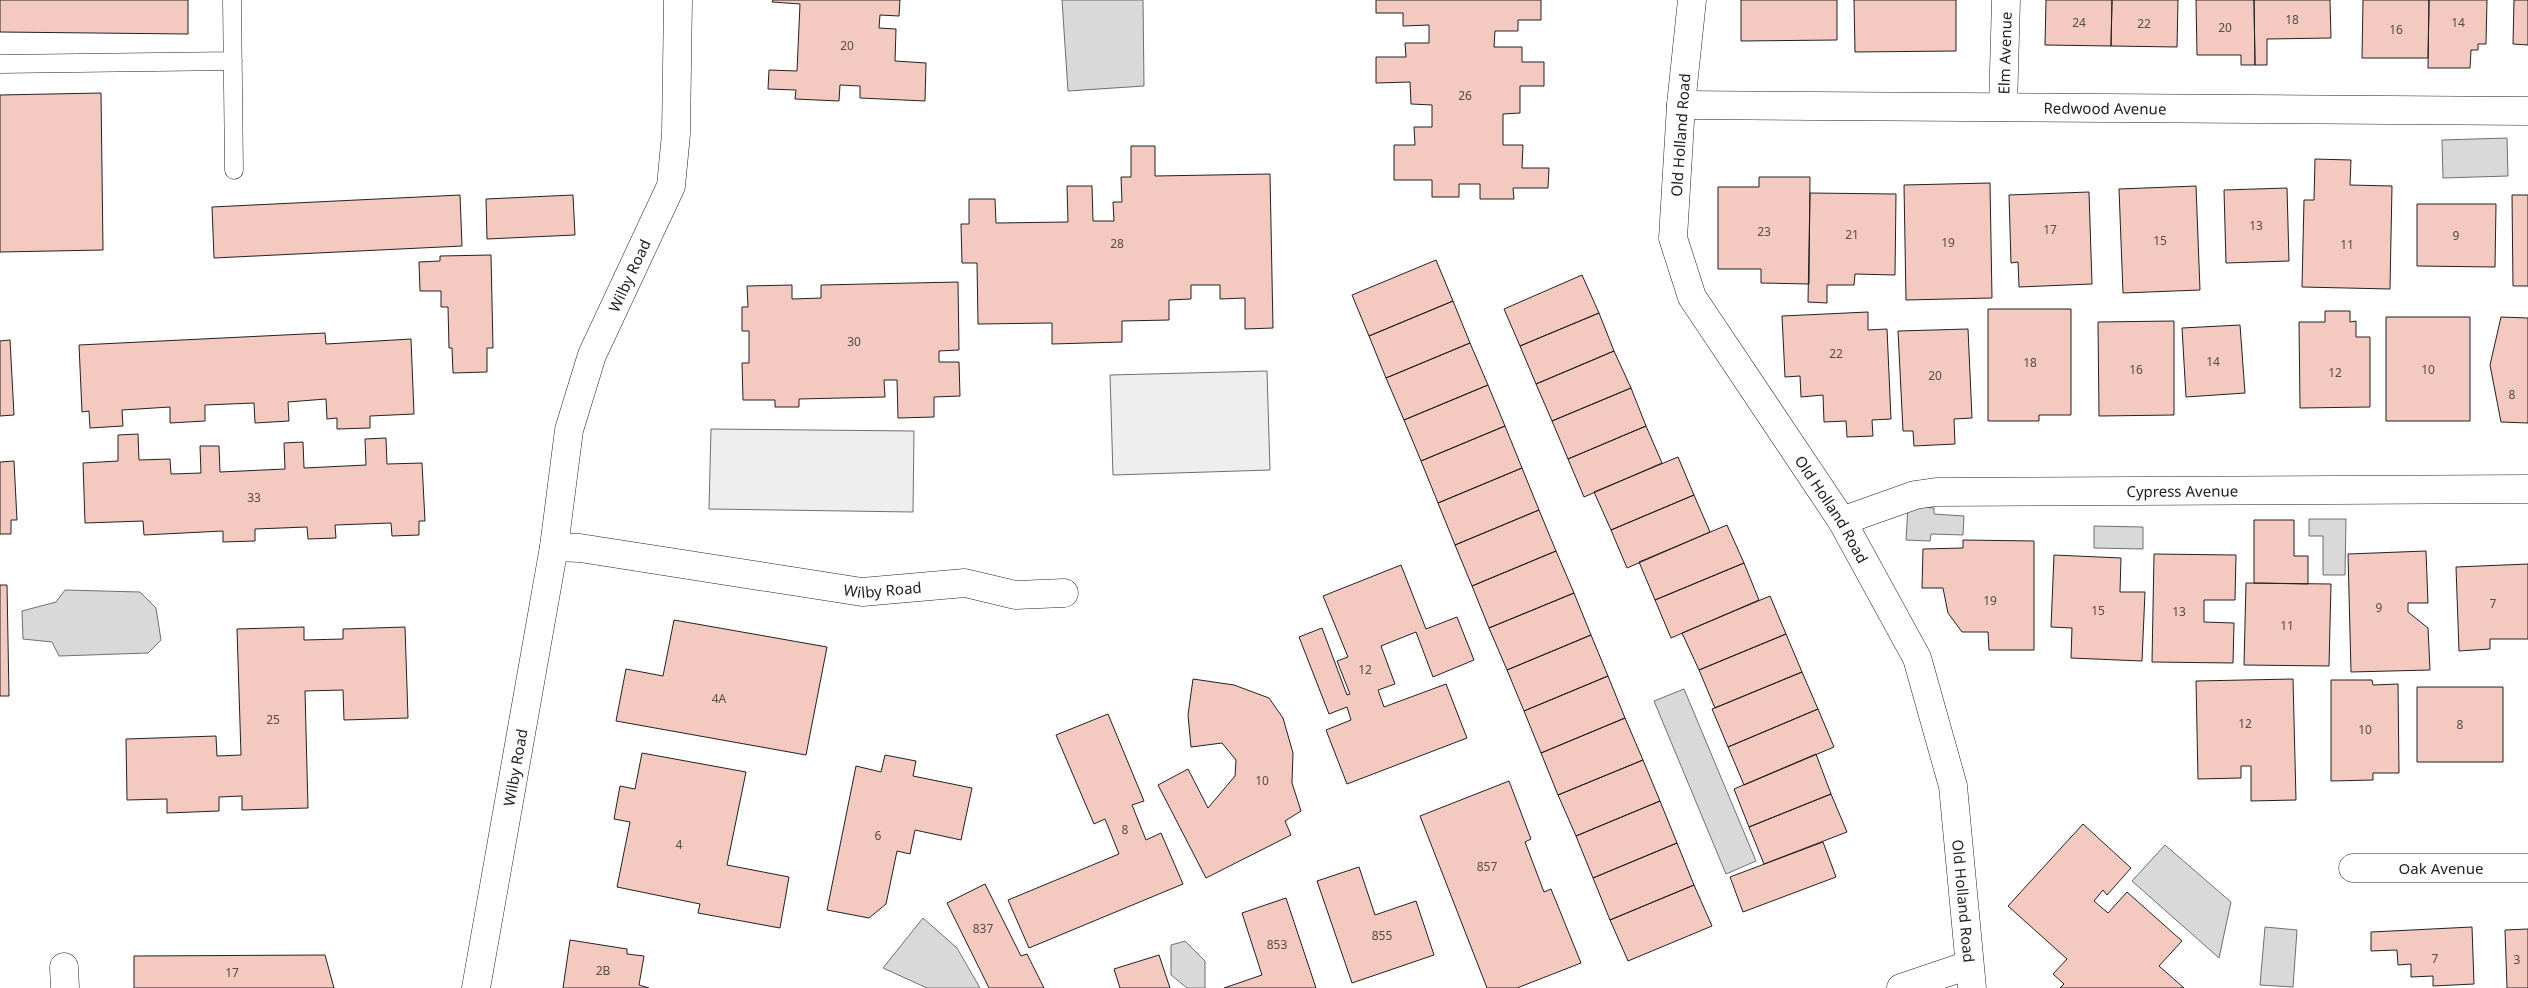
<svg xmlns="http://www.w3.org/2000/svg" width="2528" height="988" viewBox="0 0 2528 988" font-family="'Noto Sans',sans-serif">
<rect width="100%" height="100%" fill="#fff"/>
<path fill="#eee" stroke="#6f6f6f" d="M1267,371l3,99 -157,5 -3,-100z
M711,429l203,2 -1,81 -204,-3z"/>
<path fill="#d9d9d9" stroke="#6f6f6f" d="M1062,0h81l1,86 -76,5z
M2507,138l1,38 -65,2 -1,-38z
M1908,506l26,2v6l30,2 -1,19 -32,-1 -1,7 -24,-1z
M2309,519h37l-1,56h-22v-39h-14z
M2094,526l49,1v22l-49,-1z
M65,590l75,2 16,16 5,32 -13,13 -89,3 -7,-14 -29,-3 -1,-28 34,-9z
M1684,689l72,172 -30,13 -72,-173z
M2165,845l66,57 -12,56 -87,-77z
M923,918l34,30 23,40h-53l-44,-20z
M2265,927l32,3 -4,57 -33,-2z
M1185,941l20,20v27h-18l-16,-13v-30z"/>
<path fill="#f3c9c0" stroke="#222" d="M0,0h188v34l-188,-2z
M773,0h127l-1,16 -19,-1 -1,13 17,1 -1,32 31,2 -1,38 -65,-3v-12l-20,-1 -1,16 -44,-2 1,-9 -28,-1 1,-19 28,1 3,-67 -28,-2z
M1376,0h165v20h-23v11h-23l-1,16h28v15h22v24h-24v27l-17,1v31h20l-1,23h27l-1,20h-35l1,11h-34v-15h-21v13h-27v-17h-38v-35h21l-1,-18h18v-22l-21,-1 -1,-22 -34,1v-26h30l-1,-14h24v-18l-26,1v-13h-27z
M1741,0h96v40l-96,1z
M1854,0h102v51l-101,1z
M2046,0h66l-1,46 -66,-1z
M2112,0h66l-1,47 -66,-1z
M2196,0h58l1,65h-14v-10h-44z
M2254,0h76l1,38 -64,1v26h-12z
M2363,0h66l-1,58h-66z
M2429,0h58l-1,44h-8v6h-7l-1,18h-42z
M2514,0h14v45l-15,-1z
M101,93l2,157 -103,2v-157z
M1131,146h24v30l115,-2 3,154 -28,1v-31l-25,1v-14h-29v14l-22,1v20l-47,1v21l-70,2v-21l-74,1 -1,-61h-15l-1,-39h8v-25h26l1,24 72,-1 -1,-36h25l1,35h21l-1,-19h9l-1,-25h10z
M2315,159l36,1 -1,25 42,1 -2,103 -88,-2 2,-87h10z
M1759,177h51l-1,107 -48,-1v-14h-43v-82h41z
M1990,183l2,115 -86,2 -2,-115z
M2196,186l4,104 -77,3 -4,-104z
M2287,188l2,73 -63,2 -2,-73z
M2089,192l3,92 -73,3 -1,-25 -7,1 -2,-68z
M1810,193l86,1 -1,81 -40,-1 -1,11h-27v18l-19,-1z
M460,195l2,51 -248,12 -2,-51z
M573,195l2,40 -88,4 -1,-40z
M2512,195h16v91h-15z
M2417,204h79l-1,63 -78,-1z
M491,255l2,93h-6v24l-34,1 -1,-25h-3l-1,-41h-7v-16h-21l-1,-29 21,-1v-5z
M1436,260l17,41 -84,35 -17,-41z
M1582,275l17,38 -79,33 -16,-37z
M958,282l1,68 -20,1v11h20l1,34 -26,1v20l-36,1 -1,-38h-13l1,17 -86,2v8h-24v-7h-32l-1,-37h7v-32h-7v-24h6l-1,-21 45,-1v14l29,-1v-13z
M1453,301l17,42 -84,35 -17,-42z
M1988,309h83v106h-32v6h-51z
M2325,311h25v11l6,-1v16h14v70l-70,1 -1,-86h26z
M1868,312v18l19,-1 4,90 -19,1 1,16 -26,1 -1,-16 -22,1 -1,-27 -22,2 -1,-21 -15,1 -3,-61z
M1599,313l15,38 -78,33 -16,-38z
M2386,317h84v104h-84z
M2501,317l27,1v105l-27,-1 -11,-57z
M2174,321v94l-75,1 -1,-94z
M2240,325l5,68 -59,4 -4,-69z
M1968,329l4,89 -18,1 1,25 -41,2 -1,-15h-10l-5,-100z
M325,333l1,11 85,-5 3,75 -44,2v12l-33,1v-11l-10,1 -1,-20 -38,3 1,19 -34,2 -1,-20 -49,2v16l-35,2v-16l-48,3 1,16 -33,2 -1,-17 -7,1 -3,-67z
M10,340l4,75 -14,1v-75z
M1470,343l18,42 -84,35 -18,-42z
M1614,351l17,37 -79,33 -16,-37z
M1488,385l17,41 -84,35 -17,-41z
M1631,388l15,38 -78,33 -16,-38z
M1505,426l17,42 -84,35 -17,-42z
M1646,426l16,37 -78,34 -16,-38z
M138,434l1,26 31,-1 1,15 30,-1 -1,-27h19l1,26 65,-3 -1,-26 19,-1 1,26 62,-3 -1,-26 21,-1 1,26 35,-1 3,58h-6v14l-27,1 -1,-13 -56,2 1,13 -28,1 -1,-12 -52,2v12l-32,1v-11l-79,4 -1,-14 -58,2 -2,-60 35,-2v-26z
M1678,457l16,38 -83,35 -17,-38z
M14,461l3,59h-6v14h-11v-72z
M1522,468l17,42 -84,35 -17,-42z
M1694,495l16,37 -83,36 -16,-38z
M1539,510l17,41 -84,35 -17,-41z
M2254,520h40v36h14v28l-54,-1z
M1727,525l17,38 -89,37 -16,-38z
M1963,540l71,1v109h-45l-1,-18h-26l-14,-19 -5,-25h-21l1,-39 40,-1z
M1556,551l18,42 -85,35 -17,-42z
M2426,551l2,52h-20v9l20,16 2,42 -79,2 -3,-118z
M2154,554l82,1 -1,45h-31v22l30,1 -1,40 -81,-1z
M2054,555l67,3 -1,34h25l-3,69 -71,-3 1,-30 -21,-1z
M1744,563l15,37 -88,38 -16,-38z
M2528,564v75h-38v10l-31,2 -3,-84z
M1401,565l25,64 31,-12 17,43 -41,17 -17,-45 -35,14 14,38 -17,6 6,17 62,-23 21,54 -120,46 -21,-54 25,-10 -4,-13 -18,7 -30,-77 23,-9 25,67 3,-1 -13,-33 11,-4 -25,-61z
M2246,583l85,1 -2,82 -85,-1z
M0,585h7l2,111h-9z
M1574,593l17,42 -84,35 -18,-42z
M1770,596l16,38 -87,36 -17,-37z
M674,620l153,27 -21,108 -190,-34 10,-52 37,7z
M304,627v13l39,-1v-10l62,-2 3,91 -64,2 -1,-30 -38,1 3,117 -66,2v-14l-23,1v14l-52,2v-14l-40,1 -1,-61 90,-3 1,20 24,-1 -4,-126z
M1786,634l16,38 -87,36 -16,-38z
M1591,635l17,41 -84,35 -17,-41z
M1802,672l16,37 -90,38 -16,-38z
M1608,676l17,42 -84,35 -17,-42z
M1193,679l41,6 35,13 14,20 10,35 -1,30 9,28 -16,10 6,14 -85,43 -48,-93 30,-16 20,39 27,-32 1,-16 -14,-17 -31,4 -3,-32z
M2293,679l3,121 -45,1v-35h-10v12l-43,1 -2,-98z
M2331,680h41l1,5 25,-1 1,89h-26v7l-42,1z
M2417,687h86v75h-86z
M1818,709l16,38 -90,38 -16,-38z
M1108,714l36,87 -12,4 14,35 15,-7 22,51 -154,64 -21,-48 111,-46 -14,-35 -11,5 -38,-89z
M1625,718l18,42 -85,35 -17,-42z
M642,753l104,19 -19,93 62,12 -9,51 -82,-15 2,-9 -83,-17 13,-65 -16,-3 6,-33 15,3z
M1816,754l15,40 -82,33 -15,-38z
M885,755l31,6 -3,15 59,12 -11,52 -46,-10 -5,24 -13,-3 -11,53 -17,14 -42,-8 29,-144 25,6z
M1643,760l17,41 -84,35 -18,-41z
M1509,781l22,58 -6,3 19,50 7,-3 30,74 -64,25h-30l-67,-172z
M1831,794l16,38 -83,32 -15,-37z
M1660,801l17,42 -84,35 -17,-42z
M2083,824l48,44 -24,27 -4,-5 -9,11 14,12 19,-21 55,49 -23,25 25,22h-124l4,-4 -11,-10 14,-15 -59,-53z
M1823,842l13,35 -93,35 -13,-35z
M1677,843l17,42 -84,35 -17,-42z
M1359,867l16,48 41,-14 18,54 -82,28 -35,-102z
M985,884l36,72 6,-2 17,34h-55l-42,-85z
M1694,885l18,41 -84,35 -18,-41z
M1286,898l30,90h-92l38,-13 -20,-62z
M2472,927l2,57 -41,2v-10l-22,1v-13l-13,1 -1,-15 -26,1v-19z
M2528,929v59h-21l-2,-58z
M570,940l57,9v5l17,2 -5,29 10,3h-86z
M325,955l9,33h-200v-32z
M1159,955l11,33h-50l-6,-19z"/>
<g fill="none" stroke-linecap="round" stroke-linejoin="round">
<g stroke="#222" stroke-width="19">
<path id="service" d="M232,0l2,170
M0,64l233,-3"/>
</g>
<g stroke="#222" stroke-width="29">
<g id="minor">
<path id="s1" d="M1692,0l-11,105 -8,133 19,59 150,224 75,137 36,128 19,202"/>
<path id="s2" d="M1681,105l847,6"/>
<path id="s3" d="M2003,107l3,-107"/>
<path id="s4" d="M1842,521l73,-26 21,-3 592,-3"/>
<path id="s5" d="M554,547l26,1 282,44 103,-9 50,12 49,-2"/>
<path id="s6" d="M2353,868h175"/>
<path d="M64,967l1,21"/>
<path id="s7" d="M476,988l78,-441 15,-117 23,-75 79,-169 5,-52 2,-134"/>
<path d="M1901,988l68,-23"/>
</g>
</g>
<use href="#service" stroke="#fff" stroke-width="18"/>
<use href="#minor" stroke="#fff" stroke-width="28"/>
</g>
<g text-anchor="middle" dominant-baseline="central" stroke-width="4" stroke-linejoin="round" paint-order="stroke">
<g font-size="12" fill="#564c4a">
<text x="2292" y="19">18</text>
<text x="2079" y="22">24</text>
<text x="2458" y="22">14</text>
<text x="2144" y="23">22</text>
<text x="2225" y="27">20</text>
<text x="2396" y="29">16</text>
<text x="847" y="45">20</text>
<text x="1465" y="95">26</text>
<text x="2256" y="225">13</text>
<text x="2050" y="229">17</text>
<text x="1764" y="231">23</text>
<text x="1852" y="234">21</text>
<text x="2456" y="235">9</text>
<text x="2160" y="240">15</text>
<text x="1948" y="242">19</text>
<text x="1117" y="243">28</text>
<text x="2347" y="244">11</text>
<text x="854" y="341">30</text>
<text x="1836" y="353">22</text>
<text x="2213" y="361">14</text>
<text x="2030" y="362">18</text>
<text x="2136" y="369">16</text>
<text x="2428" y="369">10</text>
<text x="2335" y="372">12</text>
<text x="1935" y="375">20</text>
<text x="2512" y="394">8</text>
<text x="254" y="497">33</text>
<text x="1990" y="600">19</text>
<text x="2493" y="603">7</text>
<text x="2379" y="607">9</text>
<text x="2098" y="610">15</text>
<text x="2179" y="611">13</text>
<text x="2287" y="625">11</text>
<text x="1365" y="669">12</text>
<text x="719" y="698">4A</text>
<text x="273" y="719">25</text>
<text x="2245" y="723">12</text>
<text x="2460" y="724">8</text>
<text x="2365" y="729">10</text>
<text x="1262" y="780">10</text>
<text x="1125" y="829">8</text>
<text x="878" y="835">6</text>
<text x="679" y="844">4</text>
<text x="1487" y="866">857</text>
<text x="983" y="928">837</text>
<text x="1382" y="935">855</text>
<text x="1277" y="944">853</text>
<text x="2435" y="958">7</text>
<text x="2517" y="959">3</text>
<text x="603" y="970">2B</text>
<text x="232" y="972">17</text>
</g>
<g font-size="15" fill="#222" stroke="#fff">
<text stroke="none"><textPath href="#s3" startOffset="54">Elm Avenue</textPath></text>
<text stroke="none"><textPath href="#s2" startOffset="424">Redwood Avenue</textPath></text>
<text transform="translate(1680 135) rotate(-86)">Old Holland Road</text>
<text stroke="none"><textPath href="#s7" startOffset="732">Wilby Road</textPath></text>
<text stroke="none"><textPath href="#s4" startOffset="345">Cypress Avenue</textPath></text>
<text stroke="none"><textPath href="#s1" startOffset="555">Old Holland Road</textPath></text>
<text stroke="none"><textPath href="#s5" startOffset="332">Wilby Road</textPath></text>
<text stroke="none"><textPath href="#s7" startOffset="224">Wilby Road</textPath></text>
<text stroke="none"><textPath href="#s6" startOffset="88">Oak Avenue</textPath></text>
<text stroke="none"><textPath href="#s1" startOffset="975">Old Holland Road</textPath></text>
</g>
</g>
</svg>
